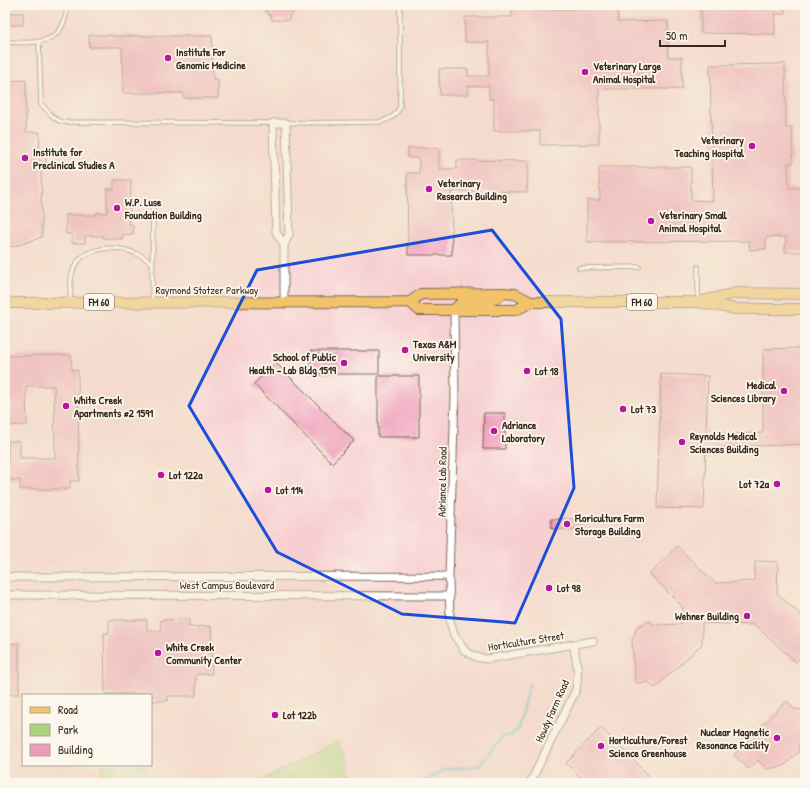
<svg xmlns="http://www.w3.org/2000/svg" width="810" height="788" viewBox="0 0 810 788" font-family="'Patrick Hand',sans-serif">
<rect width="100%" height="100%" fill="#fbf7ec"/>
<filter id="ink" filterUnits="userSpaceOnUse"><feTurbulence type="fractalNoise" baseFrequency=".025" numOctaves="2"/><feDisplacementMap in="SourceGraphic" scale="8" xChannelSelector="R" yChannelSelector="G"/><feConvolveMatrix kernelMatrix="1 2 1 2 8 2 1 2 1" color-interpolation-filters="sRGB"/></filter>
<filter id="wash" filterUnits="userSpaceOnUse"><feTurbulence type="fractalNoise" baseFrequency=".012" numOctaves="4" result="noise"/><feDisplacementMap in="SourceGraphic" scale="16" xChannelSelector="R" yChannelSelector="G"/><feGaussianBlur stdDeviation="0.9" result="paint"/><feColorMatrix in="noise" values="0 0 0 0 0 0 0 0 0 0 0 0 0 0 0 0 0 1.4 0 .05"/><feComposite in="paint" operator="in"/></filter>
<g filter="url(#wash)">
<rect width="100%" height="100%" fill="#f2e5ca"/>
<path fill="#f7cfd0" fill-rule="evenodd" d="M5,5h800v778h-800zM23,695h128v70h-128z"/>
<path fill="#acd27b" stroke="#747e4c" d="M338,741l10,20 4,22h-96z
M102,765h44v17h-44z"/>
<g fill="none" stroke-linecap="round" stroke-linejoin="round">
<path stroke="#4cbbc3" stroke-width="2.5" d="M422,783l23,-14 27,-2 8,-2 22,-28 9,-2 7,-6 11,-45"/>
</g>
<g id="blocks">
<path fill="#ee9bb9" d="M265,5h30v7l-3,-1v4h-3v5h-18v-5h-3v-3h-3z
M545,5l1,4h30v-4h42v17l50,-1v36h14v32h-83v55l-59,1v-14h-46v-32h-5v-13h-21v9h-28l-1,-26h29v7h21v-34h-24v-25h47v-11z
M701,5h84v9h-10v20l-74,-1z
M9,13h14v12h-14z
M89,35h23v1h100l1,43h5v19h-34l-1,-5h-60l-1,-46h-33z
M785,64l1,64h6l1,35h-5l1,25h16v64h-20l1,-15h-20v12l-16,1 -1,-9 -162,1v-42h13l-1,-33h92v33l22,1 -3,-136z
M26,80v52h14l-1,21h7v10h-5l1,74 -23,8 -14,3v-167z
M408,148h31v21h18v-9l71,1 -1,31 -76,-1 1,64h-44l-1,-82h12v-15h-11z
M114,180h17l-2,44 4,1v9l-11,1v4l-19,-1v-2h-18v7h-13v-9h-6v-19h30v-2h11v-24h7z
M805,348v96l-99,4 -2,61 -47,-1 4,-134 47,2 -2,58 57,-1v-84z
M310,351h69v23h-69z
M71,355l1,15h6l1,111h-9v8h-50v-9h-12v-39h12v17h35l-1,-72h-28l1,39 -22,1v-70z
M276,363l78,78 -22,22 -78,-79z
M378,376h41v61h-41z
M484,413h21v36h-22z
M551,519h32v10h-31z
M677,546l38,37 39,-2 1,-20 23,1 -1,31 28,26v33l-9,10 -41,-37 -53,-2v21l-47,44 -7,-6 -13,1 -3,-43 5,-13 12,-6 5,4 27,-1v-4h3l-2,-14 -32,-32z
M189,619v8l22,-1 1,48h-16v22h-28v5h-17v-6h-6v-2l-40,1 -1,-61h5v-13h38v11h14v-11z
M19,643v51h-14v-50z
M787,701l7,8 9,1v2h2v32h-6l-1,8 -14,14 -17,3 -9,-9 -9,9 -15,-14 24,-26z
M601,728l55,55h-70l-20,-20z"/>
</g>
</g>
<g filter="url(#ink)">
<use href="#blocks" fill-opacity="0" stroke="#7b6b5a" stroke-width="1"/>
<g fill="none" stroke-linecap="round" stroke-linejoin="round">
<g stroke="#7b6b5a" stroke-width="5.5">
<path id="lane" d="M5,42c33,1 60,4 62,-37
M39,43l2,61 13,14 8,4 211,1
M286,123l92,-1c11,-2 17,-5 22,-15v-102
M579,268l60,-1
M152,301l1,-92
M70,302c1,-10 -1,-25 4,-34 10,-23 43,-23 63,-14 6,2 11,6 16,10
M698,302v-35"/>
</g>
<g stroke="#7b6b5a" stroke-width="9">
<path id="street" d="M284,301v-56l5,-11 -3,-111h-13l3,109 8,13
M454,310l1,86 -6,180 1,45 4,14 11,16 11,6 11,2 106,-18
M5,577l444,-1
M5,595l445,1
M530,783l46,-93c3,-17 1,-29 -3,-46"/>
</g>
<g stroke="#7b6b5a" stroke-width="12">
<path id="primary" d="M702,301l34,-8 69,1
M410,302l9,8h97l15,-8h167l38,7h69
M5,303l405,-1 11,-8 83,-1 11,1 16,8
M454,310l8,-8h27l15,-9"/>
</g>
<use href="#lane" stroke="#fff" stroke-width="3.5"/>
<use href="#street" stroke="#fff" stroke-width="7"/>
<use href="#primary" stroke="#f2c36a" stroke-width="10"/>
</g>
</g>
<path d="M0 0H810V788H0ZM492,230l69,89 13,169 -59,135 -113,-9 -125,-62 -88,-146 68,-136z" fill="#f2e5ca" fill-opacity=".55" fill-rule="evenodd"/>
<path fill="none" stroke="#1d4ed8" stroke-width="3" stroke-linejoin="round" d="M492,230l69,89 13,169 -59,135 -113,-9 -125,-62 -88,-146 68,-136z"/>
<g fill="#b5179e" stroke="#fbf7ec" stroke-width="1.5">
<circle cx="168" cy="58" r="4"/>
<circle cx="585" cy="72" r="4"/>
<circle cx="752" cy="146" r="4"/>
<circle cx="25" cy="158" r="4"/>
<circle cx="429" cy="189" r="4"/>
<circle cx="117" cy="208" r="4"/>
<circle cx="651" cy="221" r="4"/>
<circle cx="405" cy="350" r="4"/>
<circle cx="344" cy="363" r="4"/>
<circle cx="527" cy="371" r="4"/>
<circle cx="784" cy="391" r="4"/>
<circle cx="66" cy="406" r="4"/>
<circle cx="623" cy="409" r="4"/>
<circle cx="494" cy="431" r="4"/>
<circle cx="682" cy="442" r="4"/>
<circle cx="161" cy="475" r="4"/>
<circle cx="777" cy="484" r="4"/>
<circle cx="268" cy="490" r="4"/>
<circle cx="567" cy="524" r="4"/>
<circle cx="549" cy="588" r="4"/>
<circle cx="747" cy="616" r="4"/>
<circle cx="158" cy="653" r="4"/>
<circle cx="275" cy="715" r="4"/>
<circle cx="777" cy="738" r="4"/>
<circle cx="601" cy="746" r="4"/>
</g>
<g text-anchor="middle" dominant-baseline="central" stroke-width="3.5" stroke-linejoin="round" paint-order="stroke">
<g fill="#fbf7ec" stroke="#75685c" stroke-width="1">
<rect x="84" y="294" width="30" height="16" rx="3"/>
<rect x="627" y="294" width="30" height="16" rx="3"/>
</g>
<g font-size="10" font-weight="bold" fill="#3b2a1e">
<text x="99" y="302">FM 60</text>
<text x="642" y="302">FM 60</text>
</g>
<g font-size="11" font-weight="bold" fill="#3b2a1e" stroke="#fbf7ec" text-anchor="start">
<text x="176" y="52">Institute For<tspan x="176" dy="13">Genomic Medicine</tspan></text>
<text x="593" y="66">Veterinary Large<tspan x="593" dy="13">Animal Hospital</tspan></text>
<text x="744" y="140" text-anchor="end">Veterinary<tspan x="744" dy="13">Teaching Hospital</tspan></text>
<text x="33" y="152">Institute for<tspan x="33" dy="13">Preclinical Studies A</tspan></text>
<text x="437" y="183">Veterinary<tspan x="437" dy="13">Research Building</tspan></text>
<text x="125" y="202">W.P. Luse<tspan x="125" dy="13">Foundation Building</tspan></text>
<text x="659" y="215">Veterinary Small<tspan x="659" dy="13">Animal Hospital</tspan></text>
<text x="413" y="344">Texas A&amp;M<tspan x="413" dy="13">University</tspan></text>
<text x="336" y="357" text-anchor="end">School of Public<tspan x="336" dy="13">Health - Lab Bldg 1519</tspan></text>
<text x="535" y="371">Lot 18</text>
<text x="776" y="385" text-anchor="end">Medical<tspan x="776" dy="13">Sciences Library</tspan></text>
<text x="74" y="400">White Creek<tspan x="74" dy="13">Apartments #2 1591</tspan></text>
<text x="631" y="409">Lot 73</text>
<text x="502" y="425">Adriance<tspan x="502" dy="13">Laboratory</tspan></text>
<text x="690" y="436">Reynolds Medical<tspan x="690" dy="13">Sciences Building</tspan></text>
<text x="169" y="475">Lot 122a</text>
<text x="769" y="484" text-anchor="end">Lot 72a</text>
<text x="276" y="490">Lot 114</text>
<text x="575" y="518">Floriculture Farm<tspan x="575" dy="13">Storage Building</tspan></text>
<text x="557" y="588">Lot 98</text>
<text x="739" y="616" text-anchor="end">Wehner Building</text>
<text x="166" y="647">White Creek<tspan x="166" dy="13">Community Center</tspan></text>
<text x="283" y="715">Lot 122b</text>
<text x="769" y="732" text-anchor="end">Nuclear Magnetic<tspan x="769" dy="13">Resonance Facility</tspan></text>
<text x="609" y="740">Horticulture/Forest<tspan x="609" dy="13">Science Greenhouse</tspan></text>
</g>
<g font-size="11" fill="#3b2a1e" stroke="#fbf7ec">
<text x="207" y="290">Raymond Stotzer Parkway</text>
<text transform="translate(442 482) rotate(-89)">Adriance Lab Road</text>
<text x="227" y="585">West Campus Boulevard</text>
<text transform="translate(526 641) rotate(-9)">Horticulture Street</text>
<text transform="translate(552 711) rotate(-66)">Howdy Farm Road</text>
</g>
</g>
<rect width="810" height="788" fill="none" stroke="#fbf7ec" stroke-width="20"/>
<rect x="22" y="694" width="130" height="72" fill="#fbf7ec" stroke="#aea59a"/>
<rect x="30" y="707" width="20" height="6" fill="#f2c36a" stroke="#aea59a"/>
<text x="58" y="714" font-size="12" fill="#3b2a1e">Road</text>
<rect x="30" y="724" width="20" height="12" fill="#acd27b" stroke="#aea59a"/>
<text x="58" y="734" font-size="12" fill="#3b2a1e">Park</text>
<rect x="30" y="744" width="20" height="12" fill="#ee9bb9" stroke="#aea59a"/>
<text x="58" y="754" font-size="12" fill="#3b2a1e">Building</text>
<path d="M660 40v6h65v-6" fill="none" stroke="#3b2a1e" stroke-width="2"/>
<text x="666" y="40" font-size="12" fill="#3b2a1e" stroke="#fbf7ec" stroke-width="3" paint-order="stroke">50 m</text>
</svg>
